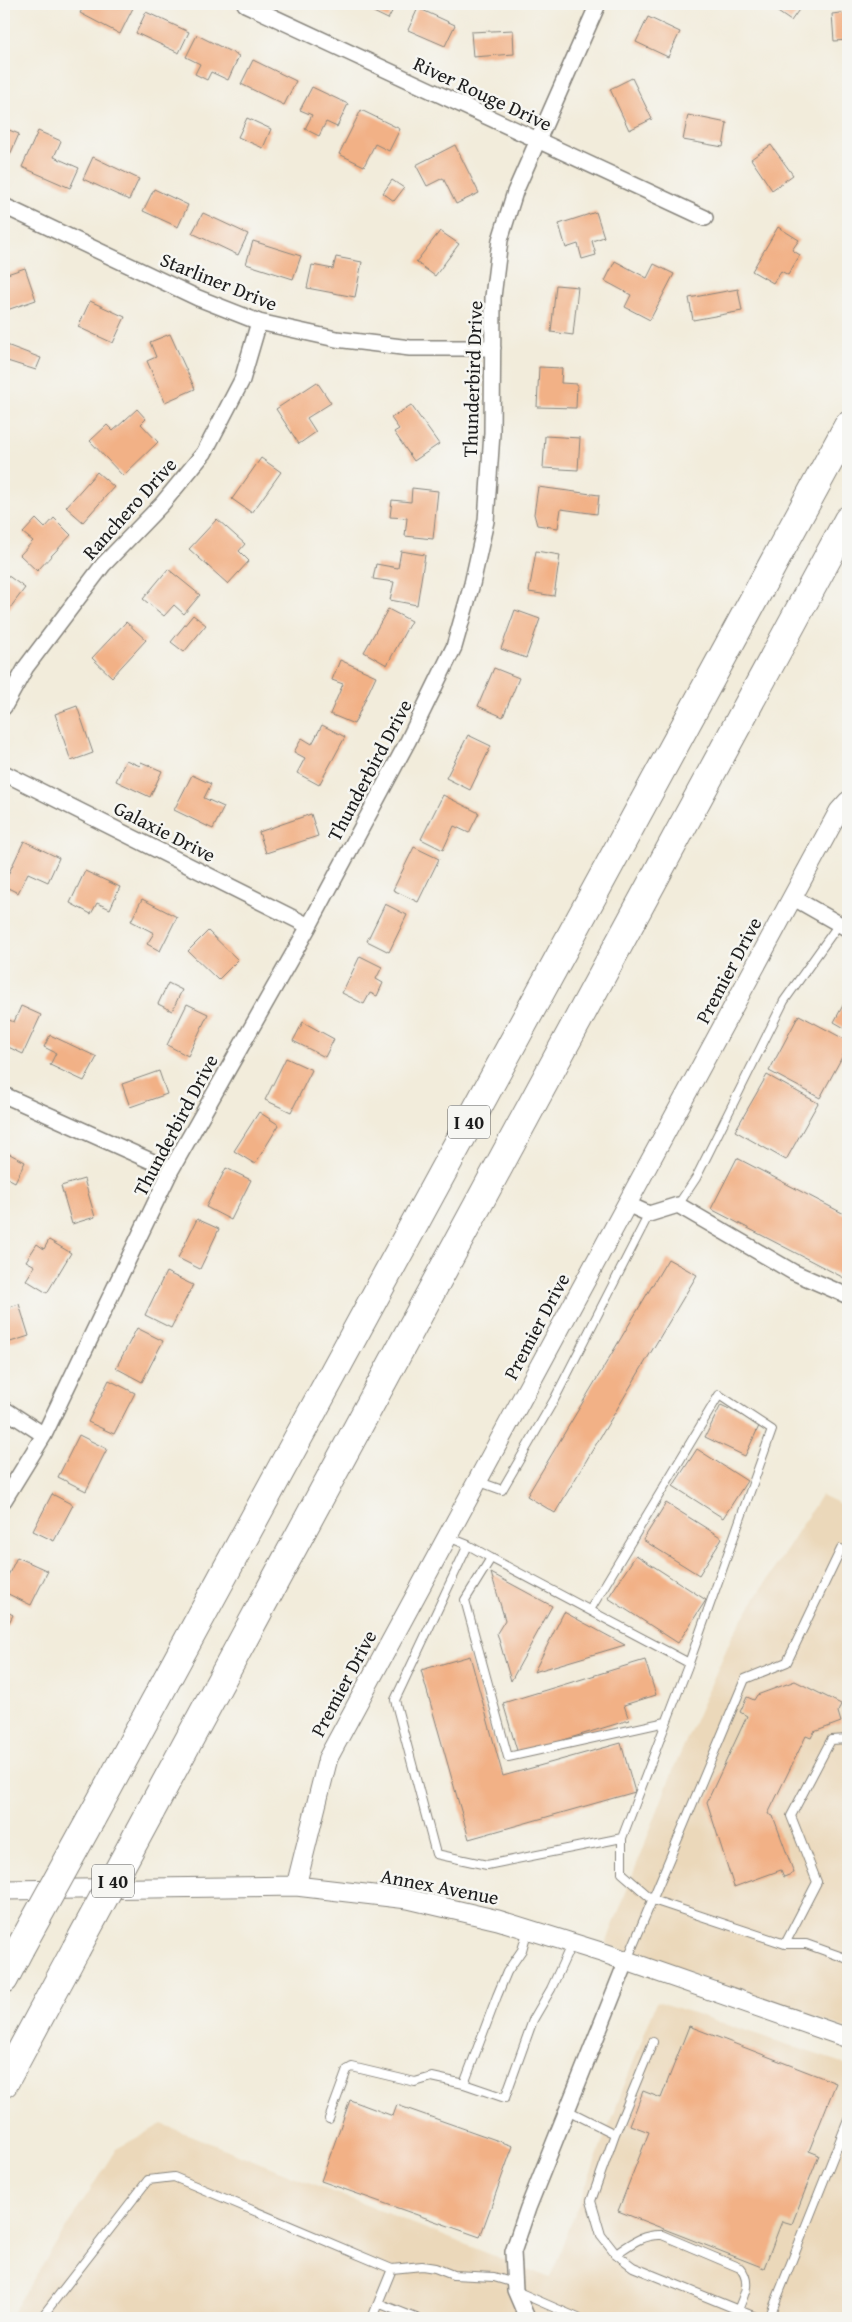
<svg xmlns="http://www.w3.org/2000/svg" width="852" height="2322" viewBox="0 0 852 2322" font-family="'Gentium Book Plus',serif">
<rect width="100%" height="100%" fill="#f6f6f2"/>
<filter id="ink" filterUnits="userSpaceOnUse"><feTurbulence type="fractalNoise" baseFrequency=".02" numOctaves="2"/><feDisplacementMap in="SourceGraphic" scale="10" xChannelSelector="R" yChannelSelector="G"/><feConvolveMatrix kernelMatrix="1 2 1 2 8 2 1 2 1" color-interpolation-filters="sRGB"/></filter>
<filter id="wash" filterUnits="userSpaceOnUse"><feTurbulence type="fractalNoise" baseFrequency=".0096" numOctaves="4" result="noise"/><feDisplacementMap in="SourceGraphic" scale="20" xChannelSelector="R" yChannelSelector="G"/><feGaussianBlur stdDeviation="1.12" result="paint"/><feColorMatrix in="noise" values="0 0 0 0 0 0 0 0 0 0 0 0 0 0 0 0 0 1.4 0 .05"/><feComposite in="paint" operator="in"/></filter>
<g filter="url(#wash)">
<rect width="100%" height="100%" fill="#f2ecdb"/>
<path fill="#ebd8ba" d="M821,1495l27,13v521l-242,-85 68,-176 59,-134z
M657,2001l191,64v253h-839l107,-169 46,-25 388,154z"/>
<g id="blocks">
<path fill="#f2b186" d="M85,4h39l9,4 -13,26 -40,-21z
M357,4h39l-8,15z
M766,4h37l-12,17z
M418,8l37,17 -10,21 -37,-16z
M146,12l43,20 -10,21 -43,-20z
M848,12v28l-14,1 -2,-27z
M648,17l32,15 -12,25 -32,-15z
M513,30l1,24 -41,3 -2,-25z
M197,35l42,21 -11,24 -17,-8 -4,8 -12,-6 5,-10 -14,-7z
M253,60l43,21 -12,24 -43,-21z
M632,78l20,41 -23,11 -19,-41z
M312,87l36,17 -11,23 -11,-5 -7,14 -14,-7 7,-14 -12,-5z
M361,110l39,19 -11,22 -14,-7 -11,22 -25,-12z
M688,115l39,8 -4,24 -40,-7z
M247,118l24,11 -8,19 -25,-11z
M4,128l15,6 -10,23 -5,-2z
M38,131l23,10 -7,16 25,11 -9,20 -48,-21z
M455,145l24,48 -23,11 -13,-26 -16,8 -11,-21z
M771,145l22,30 -21,15 -21,-31z
M93,157l46,22 -10,21 -46,-21z
M392,180l12,8 -10,13 -11,-8z
M154,189l34,16 -10,22 -35,-16z
M596,212l8,25 -12,4 4,14 -14,4 -4,-15 -12,4 -7,-24z
M203,213l45,21 -10,21 -46,-22z
M778,227l21,13 -7,10 8,5 -12,20 -7,-4 -8,12 -21,-12z
M440,231l19,13 -24,32 -19,-14z
M253,241l48,15 -8,23 -47,-15z
M336,257l26,5 -7,35 -48,-9 5,-23 21,4z
M615,261l32,17 7,-14 20,10 -24,46 -25,-13 6,-12 -26,-14z
M25,268l11,32 -32,11v-36z
M556,285l22,2 -5,48 -22,-3z
M738,289l4,22 -49,9 -4,-22z
M90,301l35,16 -12,26 -35,-16z
M170,334l25,55 -30,13 -18,-41 9,-4 -6,-15z
M4,344l37,14 -5,12 -32,-10z
M539,367l23,1 -1,15 16,1 -1,24 -39,-1z
M317,382l14,21 -24,15 9,14 -17,12 -23,-35z
M411,405l28,39 -25,17 -20,-29 5,-3 -8,-11z
M137,409l9,10 -5,5 17,18 -35,34 -33,-35 17,-16 6,6z
M545,436l35,2 -2,32 -35,-2z
M261,458l20,14 -29,41 -20,-14z
M97,472l17,15 -31,35 -17,-15z
M538,487l61,8 -2,19 -36,-5 -3,19 -21,-3 -3,-11z
M412,488l26,3 -5,48 -28,-3 2,-18 -17,-1 2,-17 19,2z
M54,518l17,17 -34,36 -17,-16 13,-14 -10,-8 13,-14 9,9z
M217,519l28,25 -6,7 10,10 -21,23 -39,-35z
M401,551l24,4 -8,50 -27,-5 4,-18 -21,-3 3,-15 22,4z
M536,551l24,4 -6,41 -25,-4z
M168,569l32,26 -16,19 -10,-9 -10,11 -21,-17z
M7,575l18,13 -21,28v-37z
M388,609l23,12 -24,44 -23,-13z
M515,610l25,9 -14,39 -25,-9z
M193,615l13,10 -22,27 -13,-10z
M126,622l20,18 -34,37 -20,-19z
M340,660l36,16 -22,48 -24,-10 13,-30 -11,-4z
M494,668l25,10 -16,39 -25,-11z
M77,706l16,47 -22,8 -16,-47z
M322,725l23,12 -26,48 -22,-12 8,-15 -11,-6 8,-14 10,6z
M468,735l23,11 -21,44 -24,-12z
M126,760l14,6 1,-4 21,9 -12,26 -34,-16z
M192,775l19,9 -7,14 20,9 -11,22 -39,-19z
M443,795l36,18 -10,20 -15,-7 -11,24 -22,-11z
M311,814l7,22 -52,17 -7,-21z
M24,841l35,17 -11,24 -20,-9 -10,20 -14,-7v-3z
M414,847l25,12 -21,43 -25,-12z
M85,871l35,16 -10,22 -13,-6 -6,11 -21,-11z
M142,899l35,18 -17,34 -13,-7 7,-11 -23,-12z
M385,904l22,11 -18,37 -22,-11z
M208,931l30,29 -20,20 -30,-29z
M360,956l22,11 -6,12 7,4 -6,13 -7,-3 -6,11 -22,-11z
M168,983l14,7 -10,21 -14,-7z
M848,996v34l-14,-8z
M187,1004l21,10 -20,42 -21,-11z
M21,1006l20,9 -18,39 -19,-9v-27l10,4z
M799,1015l49,26v5l-28,52 -51,-27z
M303,1022l31,17 -9,18 -32,-16z
M50,1035l47,22 -13,24 -34,-16 6,-12 -12,-6z
M286,1058l26,12 -21,42 -26,-12z
M159,1071l8,23 -37,13 -8,-23z
M767,1075l51,28 -32,57 -51,-29z
M259,1112l20,13 -24,39 -21,-13z
M4,1151l21,11 -10,20 -11,-6z
M737,1158l111,58v64l-137,-71z
M226,1168l25,12 -20,40 -25,-13z
M84,1179l11,38 -23,7 -11,-38z
M197,1219l22,10 -19,40 -22,-11z
M49,1240l22,13 -24,40 -21,-13 9,-14 -9,-5 11,-17 7,5z
M668,1259l29,16 -142,238 -28,-17z
M166,1272l27,13 -22,43 -26,-13z
M19,1304l10,32 -25,8v-35z
M137,1328l26,13 -21,41 -26,-14z
M109,1380l26,13 -21,41 -26,-12z
M721,1405l39,19 -15,32 -40,-19z
M79,1435l28,14 -21,42 -28,-14z
M697,1449l50,32 -24,37 -50,-32z
M52,1494l21,11 -19,36 -21,-10z
M666,1503l56,35 -23,37 -56,-35z
M636,1555l70,45 -28,43 -70,-45z
M17,1557l31,14 -17,34 -27,-13v-8z
M491,1573l61,33 -41,75 -14,-48 8,-13z
M4,1610l9,5 -9,17z
M564,1612l61,33 -91,27z
M470,1656l33,120 118,-33 14,49 -166,47 -48,-169z
M645,1660l11,35 -32,10 5,15 -111,34 -15,-51z
M795,1681l46,23 -3,8 3,10 -27,10 -3,6 -5,-2 -38,78 5,2 21,57 -10,4 -3,-7 -47,17 -27,-85 40,-86 -7,-4 7,-15 7,3 3,-5z
M689,2026l147,57 -27,68 10,4 -2,5 -25,64 -10,-3 -18,47 -146,-57 31,-79 -19,-7 13,-34 18,7z
M350,2100l43,16 4,-11 116,41 -33,91 -159,-56z"/>
</g>
</g>
<g filter="url(#ink)">
<use href="#blocks" fill-opacity="0" stroke="#87847c" stroke-width="1"/>
<g fill="none" stroke-linecap="round" stroke-linejoin="round">
<g stroke="#87847c" stroke-width="10">
<path id="service" d="M678,1205l18,-27 88,-177 55,-77
M477,1481l25,9 52,-90 95,-186
M448,1537l20,8 -73,155 41,154 51,11 135,-27
M468,1545l23,13
M590,1610l129,-215 53,35 -83,233
M666,1722l-158,35 -43,-157 26,-42 198,105 -67,175v35l31,27 132,44h21l42,15
M785,1944l32,-62 -26,-66 40,-76 17,-1
M627,1960l118,-281 42,-17 54,-113 7,4
M464,2084l33,-88 10,-24 15,-22 6,-21
M567,2110l48,24 -24,67 10,34 15,19 17,13 125,51
M329,2119l18,-49 5,-3 63,15 17,-5 32,7 41,14 28,-78 18,-31 21,-46
M615,2134l38,-92
M616,2254c16,-11 27,-20 46,-19l78,33c12,14 4,27 -2,42
M516,2291l62,27
M378,2303l38,15
M41,2318l107,-138 26,-3 218,92 30,-3 13,2 18,7 41,2 20,6
M372,2318l20,-49
M769,2318l79,-198"/>
</g>
<g stroke="#87847c" stroke-width="18">
<path id="minor" d="M245,4l460,214
M4,206l194,92 61,24 77,17 74,9h83
M4,707l22,-40 77,-102 59,-61 42,-51 38,-73 17,-58
M4,773l305,153
M792,897l56,32
M4,1095l167,75
M627,1204l22,10 29,-9 115,67 55,24
M4,1409l40,26
M4,1500l40,-65 127,-265 138,-244 99,-185 46,-94 18,-63 14,-63 6,-88 1,-136 7,-57 15,-48 83,-188
M527,2318l-12,-28 -2,-38 15,-44 99,-248"/>
</g>
<g stroke="#87847c" stroke-width="21">
<path id="tertiary" d="M296,1886l32,-128 511,-947 9,-10
M4,1890l292,-4 112,13 90,21 106,33 244,85"/>
</g>
<g stroke="#87847c" stroke-width="30">
<path id="motorway" d="M150,1812l698,-1292
M91,1819l757,-1393
M4,1979l16,-31
M4,2083l72,-134"/>
</g>
<use href="#service" stroke="#fff" stroke-width="8"/>
<use href="#minor" stroke="#fff" stroke-width="15"/>
<use href="#tertiary" stroke="#fff" stroke-width="19"/>
<use href="#motorway" stroke="#fff" stroke-width="28"/>
<g stroke="#87847c" stroke-width="30" stroke-linecap="butt">
<path id="motorway-bridge" d="M20,1948l71,-129
M76,1949l74,-137"/>
</g>
<use href="#motorway-bridge" stroke="#fff" stroke-width="28"/>
</g>
</g>
<g text-anchor="middle" dominant-baseline="central" stroke-width="5" stroke-linejoin="round" paint-order="stroke">
<g fill="#f6f6f2" stroke="#5d5d5c" stroke-width="1">
<rect x="448" y="1105.5" width="42" height="33" rx="4"/>
<rect x="92" y="1864.5" width="42" height="33" rx="4"/>
</g>
<g font-size="19" font-weight="bold" fill="#1c1c1c">
<text x="469" y="1122">I 40</text>
<text x="113" y="1881">I 40</text>
</g>
<g font-size="20" fill="#1c1c1c" stroke="#f6f6f2">
<text transform="translate(483 93) rotate(25)">River Rouge Drive</text>
<text transform="translate(219 281) rotate(22)">Starliner Drive</text>
<text transform="translate(472 379) rotate(-88)">Thunderbird Drive</text>
<text transform="translate(129 508) rotate(-48)">Ranchero Drive</text>
<text transform="translate(369 770) rotate(-62)">Thunderbird Drive</text>
<text transform="translate(165 831) rotate(27)">Galaxie Drive</text>
<text transform="translate(728 970) rotate(-62)">Premier Drive</text>
<text transform="translate(175 1125) rotate(-62)">Thunderbird Drive</text>
<text transform="translate(536 1326) rotate(-62)">Premier Drive</text>
<text transform="translate(343 1683) rotate(-62)">Premier Drive</text>
<text transform="translate(440 1886) rotate(11)">Annex Avenue</text>
</g>
</g>
<rect width="852" height="2322" fill="none" stroke="#f6f6f2" stroke-width="20"/>
</svg>
